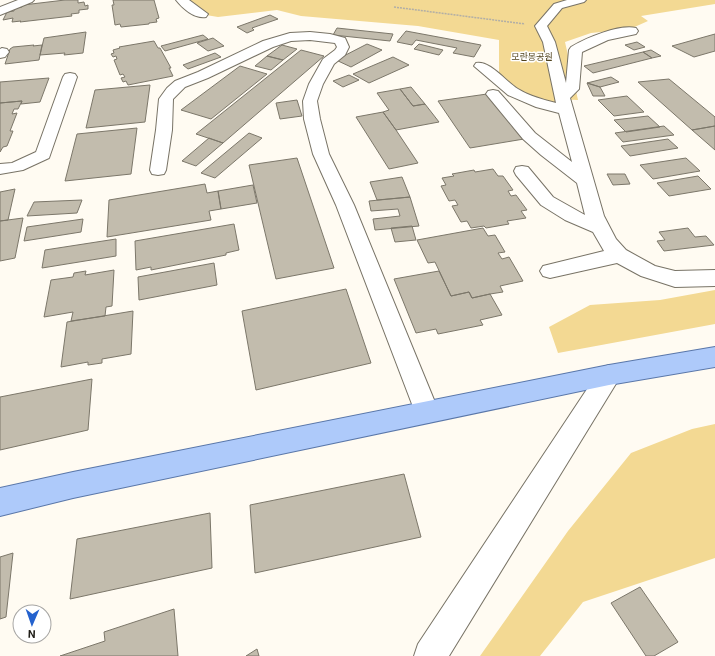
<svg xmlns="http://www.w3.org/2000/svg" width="715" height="656" viewBox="0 0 715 656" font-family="Roboto,'Noto Sans KR',sans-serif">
<rect width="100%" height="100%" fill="#fffbf2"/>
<path fill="#f3d993" d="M186,0h529v4l-74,12 7,5 -18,8 -39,4 -26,9 13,58 -20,-1 -1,3 -3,2 -17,-3 -38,-24v-37l-81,-14 -117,-10 -24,-6 -59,7 -12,-2z
M715,290v34l-157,29 -9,-26 41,-22 70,-5z
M715,424v134l-132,44 -43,54h-60l88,-125 63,-78 61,-24z"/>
<path fill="#c2bcad" stroke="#7c776a" d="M65,0h13v3l6,-1 1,4 3,-1v4l-9,1v3l-8,1 1,2 -52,6 1,-1 -9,1 1,-4 -10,2 4,-8 7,-1v-3l8,-1 1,-2z
M113,0h41l5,18 -3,1 1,3 -8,1v1l-28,3 -1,-3 -5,1 -3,-20h2z
M270,15l8,4 -26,9 2,2 -7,3 -10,-6z
M337,28l56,6 -3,7 -57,-6z
M406,31l75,14 -7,12 -21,-4 4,-5 -41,-8 -4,5 -15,-3z
M86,32l-3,21 -19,2 1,-2 -25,2 4,-17z
M715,34v17l-21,6 -22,-11z
M203,35l5,4 -43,12 -4,-5z
M213,38l11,8 -16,5 -11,-8z
M154,41l4,7h2l11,20h-2l4,8 -45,9 -2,-4 -3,1 -2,-4 4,-1 -2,-3 -3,1 -6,-15 3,-1 -1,-3 -3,1 -2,-3 3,-1 -1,-3 7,-2 -1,-1z
M637,42l8,5 -11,3 -9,-5z
M367,44l15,6 -31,17 -15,-7z
M419,44l24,6 -4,5 -25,-6z
M34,45l-1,1 9,-1 -3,15 -34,4 5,-15 3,-2z
M282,45l15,4 -14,11 -16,-4z
M301,50l23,6 -101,87 -27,-9z
M651,50l10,6 -9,2 -9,-6z
M643,52l9,6 -59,15 -9,-7z
M215,53l6,4 -33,12 -5,-4z
M267,56l16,4 -12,10 -16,-4z
M393,57l16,8 -40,18 -16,-9z
M240,66l27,8 -56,45 -30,-9z
M349,75l10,5 -16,7 -10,-6z
M611,77l8,5 -19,5 -13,-4z
M49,78l-9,24 -19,2 1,-3 -22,2v-21z
M669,79l46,38v9l-23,4 -54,-48z
M587,83l13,4 5,9h-12z
M150,85l-5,37 -59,6 9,-38z
M411,87l14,17 -12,2 -13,-17z
M400,89l13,17 12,-2 14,18 -43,8 -13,-18 6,-2 -12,-17z
M487,94l37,45 -54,9 -32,-47z
M627,96l17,16 -30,4 -16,-16z
M297,100l5,16 -22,3 -4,-16z
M22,101l-4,8h-4l-2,5 5,-1 -7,18h3l-6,15 -4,1 -3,5v-49z
M383,112l13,18 22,33 -29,6 -33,-52z
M648,116l12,11 -34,5 -12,-12z
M664,126l10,9 -51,7 -8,-9z
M715,126v24l-23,-20z
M137,128l-6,46 -66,7 12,-47z
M249,133l13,5 -47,40 -14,-5z
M209,138l14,5 -27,23 -14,-5z
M668,139l10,9 -48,8 -9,-10z
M297,158l37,110 -58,11 -27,-114z
M686,158l14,13 -47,8 -13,-14z
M493,169l5,7h5l10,14 -5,1 3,5 5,-1 11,15 -6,1 5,7 -19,3 2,3 -23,4 -2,-2 -13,2 -4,-7 -6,1 -9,-16 6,-1 -3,-5 -6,1 -8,-15 5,-1 -4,-7 12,-2 -2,-2 22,-4 1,2z
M607,174h18l5,10 -17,1z
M698,176l13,13 -42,7 -12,-13z
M402,177l8,20 -33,3 -7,-18z
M205,184l2,9 11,-2 3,18 -12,2 2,9 -104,17 2,-37z
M253,185l4,18 -36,6 -3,-18z
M15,189l-7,31 -8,1v-29z
M410,197l9,29 -44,4 -2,-11 27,-3 -2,-7 -27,2 -2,-10z
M82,200l-5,13 -50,3 7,-14z
M23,218l-8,40 -15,3v-40z
M83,219l-2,13 -57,9 3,-14z
M234,224l5,26 -13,3v2l-75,15v-3l-15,3 -1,-29z
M412,226l4,14 -21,2 -4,-14z
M483,228l5,8 7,-1 10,17 -7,1 4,6 7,-2 14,24 -23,5 3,6 -13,2 -18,4 -3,-6 -18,4 -16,-34 -7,1 -11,-23z
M688,228l7,9 11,-1 8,9 -50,6 -7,-10 8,-1 -6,-8z
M116,239v17l-74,12 3,-18z
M214,263l3,22 -78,15 -1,-23z
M114,270l-2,36 -6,1 -1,9 -34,5 2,-9 -29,5 7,-37 22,-3 1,-4 12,-2 -1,4z
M439,271l12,25 18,-4 3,6 18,-4 12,21 -22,5 3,5 -45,9 -2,-5 -20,4 -22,-54z
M346,289l25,74 -115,27 -14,-79z
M133,311l-2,43 -29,5v4l-14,2v-3l-27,5 6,-45z
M92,379l-4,51 -88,20v-53z
M404,474l17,63 -166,36 -5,-68z
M210,513l2,55 -142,31 7,-60z
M13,553l-7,64 -6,2v-62z
M640,587l38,55 -24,14h-8l-35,-53z
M174,609l4,47h-118l45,-15 -1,-9z
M257,649l2,7h-13z"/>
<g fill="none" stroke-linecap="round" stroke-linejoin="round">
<g stroke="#787366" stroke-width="2">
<path id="minor" d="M18,0h16l-2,2 -32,13v-8z
M176,0h13l19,14 -2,3c-11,2 -23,-8 -30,-17z
M567,0h19l-2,2 -22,6 -15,18 8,16 11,41 3,-33 2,-3c15,-9 48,-23 65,-19l2,3 -2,3 -28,6 -26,12 -3,37 -9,9 34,118 12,23 10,11 29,16 20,5 40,-1v16l-40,1 -34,-11 -24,-13 -67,15 -7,-2 -3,-5 3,-5 61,-15 -11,-19 -28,-12 -24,-15 -25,-30 -2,-4 2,-4 6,-1 6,1 25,30 32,18 -8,-32 -36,-28 -18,-16 -37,-45 2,-3 5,-1 5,1 37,42 37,29 -13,-49 -23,-6 -28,-12 -34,-29 2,-3c14,-3 30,19 42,26 11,7 26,11 38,14l-13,-61 -8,-16 19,-22z
M310,32l20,2 15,4 4,9 -4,8 -11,9 -11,20 -6,17 3,18 9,35 25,51 85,207 -3,8 -9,3 -9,-3 -3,-8 -79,-207 -23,-51 -9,-35 -1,-18 6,-17 14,-25 12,-9 2,-3 -2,-4 -25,-3 -19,1 -18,6 -65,31 -23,9 -12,12 -1,31 -6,40 -2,4 -6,1 -6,-1 -2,-4 6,-40 3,-31 8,-11 8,-7 23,-9 65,-31 27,-8z
M2,48l5,1 2,3 -4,5 -5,1v-9z
M70,73l5,1 2,3 -28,81 -26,12 -23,4v-10l12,-1 24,-11 27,-75 2,-3z
M609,365l8,3 4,7 -4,7 -168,274h-35l4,-12 183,-276z"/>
</g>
<g stroke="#5a77a9" stroke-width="2">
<path id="major" d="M715,347v20l-106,18 -536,113 -73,18v-28l73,-16 536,-107z"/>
</g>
<path stroke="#b1aea6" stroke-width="1.5" stroke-dasharray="2 1" stroke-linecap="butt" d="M394,7l131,17"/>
<use href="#minor" fill="#fff" fill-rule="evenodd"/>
<use href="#major" fill="#aecafa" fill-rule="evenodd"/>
</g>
<g text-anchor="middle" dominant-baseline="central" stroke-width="3" stroke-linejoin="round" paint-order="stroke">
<g font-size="9" fill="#51431d" stroke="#fff">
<text x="532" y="57">모란봉공원</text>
</g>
</g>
<g transform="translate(32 624) rotate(182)"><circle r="19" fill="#ffffff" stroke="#a6a5a3"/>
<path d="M0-3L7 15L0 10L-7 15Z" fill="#2462ce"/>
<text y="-6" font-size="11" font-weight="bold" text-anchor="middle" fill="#211f19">N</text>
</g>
</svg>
